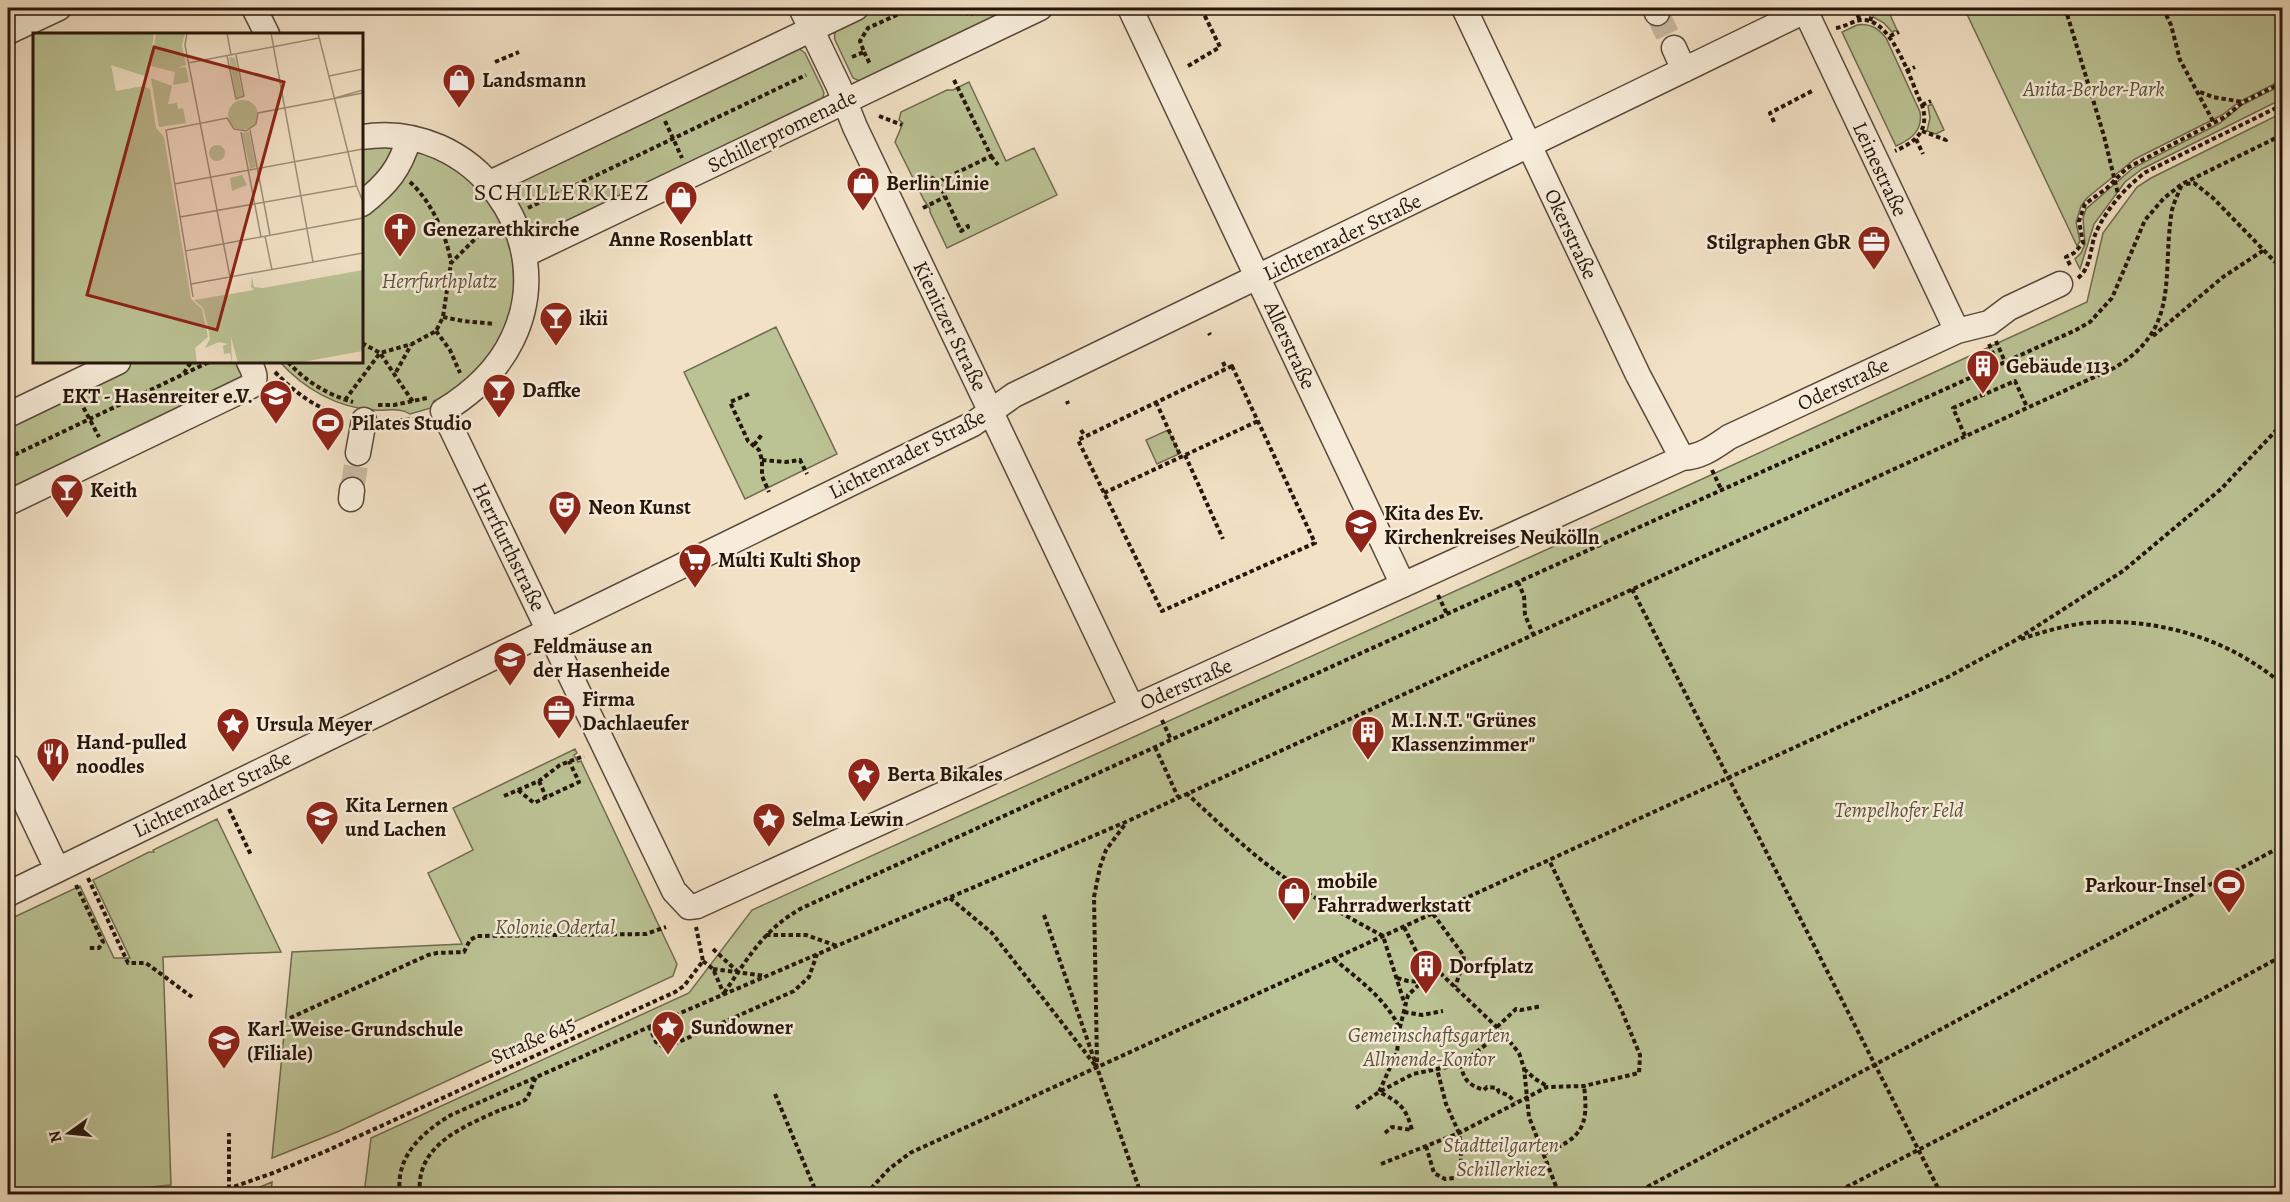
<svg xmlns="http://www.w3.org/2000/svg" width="2290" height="1202" viewBox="0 0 2290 1202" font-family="Alegreya,serif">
<rect width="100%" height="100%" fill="#f2e1c5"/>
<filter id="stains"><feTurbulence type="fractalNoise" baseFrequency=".00333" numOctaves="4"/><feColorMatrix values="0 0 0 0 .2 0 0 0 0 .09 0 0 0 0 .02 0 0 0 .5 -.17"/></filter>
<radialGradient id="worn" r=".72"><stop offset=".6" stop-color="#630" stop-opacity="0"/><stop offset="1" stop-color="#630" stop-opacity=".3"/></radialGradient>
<path fill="#bbc294" stroke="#706c50" stroke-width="1.5" d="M871,8h153l-160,75 -11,-5 -18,-38c-4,-20 21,-25 36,-32z
M1877,8h10l10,22 -5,2 -8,-9 -11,-6z
M1964,8h318v72l-43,22 -17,13 -87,44 -48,39 -6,8 -5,16 4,19 -3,5z
M1857,25c13,-2 21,3 29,13l34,74c3,18 -8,27 -24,34l-54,-114z
M797,47l8,6 17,35 2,5 -2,8 -287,139 -26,-55z
M969,82l37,79 28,-13 23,47 -110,53 -17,-36v-3l-6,-9 -29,-58 8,-19 -4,-3 2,-8 46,-22h6z
M2282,85v14l-140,70 -17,13 -31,42 -14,45 -5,-10 6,-6 4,-9 -2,-26 3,-9 47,-41 87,-45 22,-18z
M1932,104l12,26 -8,4 -9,-3 3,-13 -2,-12z
M2282,113v1081h-1918l7,-56 318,-145 63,-83 959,-435 376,-173 16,-69 34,-46 14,-9z
M380,146l47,7 63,38 23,61 1,47 -16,46 -22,28 -30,22 -12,6 -3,7 -21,6c-10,-7 -24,-3 -36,-4 -36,-2 -70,-21 -94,-48h82v-214z
M776,327l61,127 -92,45 -61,-127z
M133,362h105l7,15 -237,119v-74z
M1168,430l11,24 -22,10 -11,-24z
M575,749l2,4 -3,2 4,7 3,-1 96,203 -4,12 -336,156 -65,26 20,-206 170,-8 -34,-71 45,-23 -20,-42z
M217,819l64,133 -118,5 8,228 -93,9h-70v-274l72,-34 34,72h16l-37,-78 56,-28h5l-1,-2z
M272,1182l-1,12h-28z"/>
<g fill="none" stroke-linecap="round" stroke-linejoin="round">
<path stroke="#c9b8a0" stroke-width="24" stroke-dasharray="24 12" stroke-linecap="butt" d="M1657,13l17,35
M352,490l6,-37"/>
<g stroke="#58493a" stroke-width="27">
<path id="minor" d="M254,8l13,26
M801,8l38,79 16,40 277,581
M1130,8l273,577
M1464,8l174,367 44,83
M1655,8l2,5
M1804,8l153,323
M8,32l51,-24
M1674,48l10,22
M362,137c111,-18 200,102 150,203 -15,31 -41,54 -69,71l231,480 15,16 8,-1 985,-448c19,-1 31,-10 47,-21l228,-106 32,-8 20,-15 51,-24
M490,183l366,-175
M362,204c25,-20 38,-35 47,-66
M524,255l516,-247
M8,415l110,-53
M358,453l6,-33
M351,499l1,-9
M8,503l243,-117c7,-8 2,-16 -2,-24
M8,766l49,103
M8,894l965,-470 41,-29 791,-384"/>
</g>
<path stroke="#25160b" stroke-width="4" stroke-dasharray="4.5 3" stroke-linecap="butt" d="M958,8l12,7 2,-1
M1854,8l6,12
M2070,8l-3,6 37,122 15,62
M2163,8l8,17 9,35 34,63
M1870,21l4,-13
M1836,28c10,-1 17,-8 27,-8 30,0 48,62 59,85 8,25 -6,37 -27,46
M1890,36l9,-4
M864,52l6,12
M852,57l12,-5 -4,-11 8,-13 44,-20
M495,62l24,-10
M1188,66l32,-19 -19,-39
M1906,71l9,-4
M954,80l37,76 -49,24 -3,3 22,48 7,-4 -1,-3
M2200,92l13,5 30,5
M1922,105l9,-4
M879,116l23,9
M665,121l17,37
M1774,122l-4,-9 42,-22
M1922,131l24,9 2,-2
M1916,139l7,15
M991,156l7,9
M931,177l8,6
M410,182c21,19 36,52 41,80
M2186,184l8,-1 19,15 69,71
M528,208l278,-133
M923,208l22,-11
M2070,265l-4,-8 8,-4 9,-10 -4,-22 6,-17 22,-16 20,-20 98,-51 18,-15 39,-19
M2078,278c13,-10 12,-29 17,-43 9,-23 31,-49 51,-63l136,-67
M443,317l20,4 32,3
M436,331l14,19 10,23
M1209,333l1,2
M2153,336l70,-59 41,-27
M1996,341l9,21
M362,343l18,10 32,-9 24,-13 7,-14 8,-54 27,-27 16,-11
M1989,344l9,21
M288,362c17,19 40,33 65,40
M1223,362l3,7
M1232,366l83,177 -153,68 -84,-171z
M275,372c20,21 41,36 68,44
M396,372l15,-27
M184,373l7,-11
M1975,376l8,19
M749,394l-19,8 18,39 11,9 3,10v16l7,16
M345,400l35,-47 33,49
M80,401l19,36
M1067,401l1,3
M1156,402l25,55
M378,405h16l33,-7
M383,422l40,-4
M1081,430l4,6
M1965,436l-12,-28 62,-27 12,26
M754,445l9,-12
M1185,455l38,84
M8,458l201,-96
M762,460l24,2 14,-2 7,14
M1712,470l10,21
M1104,493l154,-72
M1518,582l6,14 1,19 8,19
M1632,589l309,605
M1438,595l9,19
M2021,639c25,-8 51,-16 77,-17 67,-2 132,18 184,62
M1162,720l9,20
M1155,747l23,50
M539,781l7,16
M518,790l16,13 45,-21 -10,-21
M1186,793c29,26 56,53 87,76 34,26 73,47 110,67l22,69
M504,796l35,-15 21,-16 24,-9
M229,809l22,46
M88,878l40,85h18l46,34
M76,885l27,57 -4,6h-10
M950,898l42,35 103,132
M1433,914l31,42 -1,8 -8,23
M1044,915l97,279
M1404,927l15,30 17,12 66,63 17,21 5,15 5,49 30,77
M766,935h40l31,11
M713,949l25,23
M1334,959c24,20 51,39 65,68
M703,961l10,8 11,25
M713,969l53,7
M1397,978l11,3 14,1
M724,993c24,-35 40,-64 78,-85l645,-294 629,-284 14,-8 22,-24 33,-78 19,-22 18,-14 100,-49
M1404,1012l18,3 21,-4
M290,1018l138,-63 9,-2 27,-1 6,-12 7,-4 169,-2 20,-7
M649,1026l7,16 9,6 129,-57 15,-14 8,-23
M1497,1027l19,-18 5,1 21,-4
M1097,1062l-3,-165 6,-30 6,-17 20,-27
M1461,1064c2,15 7,21 23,26l3,-3 10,1 2,4 9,3 7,7
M1524,1069l11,10 12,7
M775,1094l42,100
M1356,1108l23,-16 34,-18 48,-10 41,-32
M1385,1133l7,-6 20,3c-6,-23 -13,-28 -33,-38l18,-40 3,-25 8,-32 28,-26
M1426,1146l8,27 11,6 9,-1 7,-7v-23l-2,-15 -13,-29 -9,-35
M1543,1154c39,-16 46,-27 41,-68
M1381,1164l78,-31 88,-46 37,-1 55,-13 1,-18 -19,-46 -72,-149
M229,1189v-56
M213,1194l60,-21 51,-21 351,-160 9,-6 19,-25 -7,-34
M400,1194c-5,-37 21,-61 51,-79l234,-104 443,-190 986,-453c68,-40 47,-93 58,-158 2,-8 7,-18 10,-26
M420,1194c-5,-49 43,-67 80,-84 7,-3 21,-6 26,-11 4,-5 7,-16 10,-22
M866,1194l23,-25 21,-16 1038,-476 66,-36 109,-70 98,-82 61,-65
M1634,1194l648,-348
M1833,1194l242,-125 207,-113"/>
<use href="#minor" stroke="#f7ecd9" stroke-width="24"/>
</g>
<defs>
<g id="shop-pin" transform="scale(1.725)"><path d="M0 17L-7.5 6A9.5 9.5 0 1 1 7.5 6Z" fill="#8f2418" stroke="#f7ecd9"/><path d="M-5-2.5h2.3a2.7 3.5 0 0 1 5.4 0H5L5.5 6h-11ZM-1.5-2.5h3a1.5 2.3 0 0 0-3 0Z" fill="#fff"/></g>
<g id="church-pin" transform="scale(1.725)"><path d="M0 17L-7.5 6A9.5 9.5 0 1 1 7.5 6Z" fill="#8f2418" stroke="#f7ecd9"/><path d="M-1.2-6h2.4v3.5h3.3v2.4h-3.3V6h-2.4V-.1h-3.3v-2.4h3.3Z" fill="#fff"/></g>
<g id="office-pin" transform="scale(1.725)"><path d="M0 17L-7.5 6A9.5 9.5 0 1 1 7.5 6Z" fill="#8f2418" stroke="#f7ecd9"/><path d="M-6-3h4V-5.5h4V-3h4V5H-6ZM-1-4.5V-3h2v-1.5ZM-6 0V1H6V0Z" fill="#fff"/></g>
<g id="bar-pin" transform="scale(1.725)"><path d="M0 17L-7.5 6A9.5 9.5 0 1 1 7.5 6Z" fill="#8f2418" stroke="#f7ecd9"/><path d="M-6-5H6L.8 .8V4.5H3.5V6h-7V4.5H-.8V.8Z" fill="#fff"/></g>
<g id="building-pin" transform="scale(1.725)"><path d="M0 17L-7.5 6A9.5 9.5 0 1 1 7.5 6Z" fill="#8f2418" stroke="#f7ecd9"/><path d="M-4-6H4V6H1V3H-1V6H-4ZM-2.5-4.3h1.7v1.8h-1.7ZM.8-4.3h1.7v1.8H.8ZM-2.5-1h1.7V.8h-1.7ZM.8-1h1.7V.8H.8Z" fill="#fff"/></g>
<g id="school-pin" transform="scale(1.725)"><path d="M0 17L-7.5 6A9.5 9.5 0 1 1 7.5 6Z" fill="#8f2418" stroke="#f7ecd9"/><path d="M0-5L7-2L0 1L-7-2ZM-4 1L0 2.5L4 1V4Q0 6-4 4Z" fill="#fff"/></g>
<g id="stadium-pin" transform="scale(1.725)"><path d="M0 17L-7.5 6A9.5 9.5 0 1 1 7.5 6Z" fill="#8f2418" stroke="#f7ecd9"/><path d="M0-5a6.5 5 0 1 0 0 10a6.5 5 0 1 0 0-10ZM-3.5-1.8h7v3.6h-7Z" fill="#fff"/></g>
<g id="theatre-pin" transform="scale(1.725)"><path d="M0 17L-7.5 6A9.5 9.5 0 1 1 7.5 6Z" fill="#8f2418" stroke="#f7ecd9"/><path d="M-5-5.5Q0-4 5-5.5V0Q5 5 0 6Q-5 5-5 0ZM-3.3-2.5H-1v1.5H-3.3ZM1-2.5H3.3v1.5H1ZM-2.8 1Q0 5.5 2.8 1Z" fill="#fff"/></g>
<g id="supermarket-pin" transform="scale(1.725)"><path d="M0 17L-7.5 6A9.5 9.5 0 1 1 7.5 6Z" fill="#8f2418" stroke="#f7ecd9"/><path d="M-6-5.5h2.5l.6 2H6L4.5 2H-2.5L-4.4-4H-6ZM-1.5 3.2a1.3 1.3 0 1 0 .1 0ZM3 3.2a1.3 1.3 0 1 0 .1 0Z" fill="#fff"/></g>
<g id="sight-pin" transform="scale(1.725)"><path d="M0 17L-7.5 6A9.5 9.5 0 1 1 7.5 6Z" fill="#8f2418" stroke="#f7ecd9"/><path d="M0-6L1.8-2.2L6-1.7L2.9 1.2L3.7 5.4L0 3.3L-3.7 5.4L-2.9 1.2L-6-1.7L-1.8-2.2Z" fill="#fff"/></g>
<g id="restaurant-pin" transform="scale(1.725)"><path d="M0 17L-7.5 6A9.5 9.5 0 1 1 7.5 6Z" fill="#8f2418" stroke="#f7ecd9"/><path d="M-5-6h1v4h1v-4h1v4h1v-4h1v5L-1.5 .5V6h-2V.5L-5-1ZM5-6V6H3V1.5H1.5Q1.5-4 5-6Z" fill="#fff"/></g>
</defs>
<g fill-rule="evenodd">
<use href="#shop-pin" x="459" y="80"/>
<use href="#shop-pin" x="863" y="183"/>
<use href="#shop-pin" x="681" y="197"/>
<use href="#church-pin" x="400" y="229"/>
<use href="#office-pin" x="1874" y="242"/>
<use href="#bar-pin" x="556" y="318"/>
<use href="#building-pin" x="1983" y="366"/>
<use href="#bar-pin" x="499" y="390"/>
<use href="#school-pin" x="276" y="396"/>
<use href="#stadium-pin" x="328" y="423"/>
<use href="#bar-pin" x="67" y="490"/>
<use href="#theatre-pin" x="565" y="507"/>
<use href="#school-pin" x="1361" y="525"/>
<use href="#supermarket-pin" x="695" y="560"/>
<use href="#school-pin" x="510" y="658"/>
<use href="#office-pin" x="559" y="711"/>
<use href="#sight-pin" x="233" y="724"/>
<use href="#building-pin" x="1368" y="732"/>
<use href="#restaurant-pin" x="53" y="754"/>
<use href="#sight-pin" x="864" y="774"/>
<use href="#school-pin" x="322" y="817"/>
<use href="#sight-pin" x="769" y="819"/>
<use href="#stadium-pin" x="2229" y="885"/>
<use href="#shop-pin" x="1294" y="893"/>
<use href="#building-pin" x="1426" y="966"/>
<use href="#sight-pin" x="668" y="1027"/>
<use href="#school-pin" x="224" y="1041"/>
</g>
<g text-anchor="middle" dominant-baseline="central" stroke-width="5" stroke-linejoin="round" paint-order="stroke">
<g font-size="21" font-weight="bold" fill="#25160b" stroke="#f7ecd9" text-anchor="start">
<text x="482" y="80">Landsmann</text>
<text x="886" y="183">Berlin Linie</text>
<text x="423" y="229">Genezarethkirche</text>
<text x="681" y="239" text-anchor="middle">Anne Rosenblatt</text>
<text x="1851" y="242" text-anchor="end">Stilgraphen GbR</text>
<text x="579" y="318">ikii</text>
<text x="2006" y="366">Gebäude 113</text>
<text x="522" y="390">Daffke</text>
<text x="253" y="396" text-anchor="end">EKT - Hasenreiter e.V.</text>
<text x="351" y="423">Pilates Studio</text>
<text x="90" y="490">Keith</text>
<text x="588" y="507">Neon Kunst</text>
<text x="1384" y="513">Kita des Ev.<tspan x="1384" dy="24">Kirchenkreises Neukölln</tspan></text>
<text x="718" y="560">Multi Kulti Shop</text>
<text x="533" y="646">Feldmäuse an<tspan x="533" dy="24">der Hasenheide</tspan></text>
<text x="582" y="699">Firma<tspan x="582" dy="24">Dachlaeufer</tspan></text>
<text x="1391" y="720">M.I.N.T. "Grünes<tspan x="1391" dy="24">Klassenzimmer"</tspan></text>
<text x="256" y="724">Ursula Meyer</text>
<text x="76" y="742">Hand-pulled<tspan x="76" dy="24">noodles</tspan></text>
<text x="887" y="774">Berta Bikales</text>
<text x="345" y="805">Kita Lernen<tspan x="345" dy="24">und Lachen</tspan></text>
<text x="792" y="819">Selma Lewin</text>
<text x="1317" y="881">mobile<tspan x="1317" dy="24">Fahrradwerkstatt</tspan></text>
<text x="2206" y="885" text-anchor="end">Parkour-Insel</text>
<text x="1449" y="966">Dorfplatz</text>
<text x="691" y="1027">Sundowner</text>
<text x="247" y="1029">Karl-Weise-Grundschule<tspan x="247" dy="24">(Filiale)</tspan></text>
</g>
<g font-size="21" font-style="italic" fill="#5a523b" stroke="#f7ecd9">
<text x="2094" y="89">Anita-Berber-Park</text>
<text x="439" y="281">Herrfurthplatz</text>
<text x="1899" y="810">Tempelhofer Feld</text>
<text x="555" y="927">Kolonie Odertal</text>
<text x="1429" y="1035">Gemeinschaftsgarten<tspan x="1429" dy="24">Allmende-Kontor</tspan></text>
<text x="1501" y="1145">Stadtteilgarten<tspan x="1501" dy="24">Schillerkiez</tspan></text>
</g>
<g font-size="21" fill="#25160b" stroke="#f7ecd9">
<text transform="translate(782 131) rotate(-26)">Schillerpromenade</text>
<text transform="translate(1880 169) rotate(65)">Leinestraße</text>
<text transform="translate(1571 234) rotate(65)">Okerstraße</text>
<text transform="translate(1342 237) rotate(-26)">Lichtenrader Straße</text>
<text transform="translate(950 326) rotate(64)">Kienitzer Straße</text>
<text transform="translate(1290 345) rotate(65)">Allerstraße</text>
<text transform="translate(1843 384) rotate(-25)">Oderstraße</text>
<text transform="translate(907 454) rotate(-27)">Lichtenrader Straße</text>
<text transform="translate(509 547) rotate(64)">Herrfurthstraße</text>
<text transform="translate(1186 684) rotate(-24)">Oderstraße</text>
<text transform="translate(212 794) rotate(-26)">Lichtenrader Straße</text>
<text transform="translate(533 1040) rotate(-24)">Straße 645</text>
</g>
<g font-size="24" letter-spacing="1.5" fill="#25160b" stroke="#f7ecd9">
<text x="562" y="192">SCHILLERKIEZ</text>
</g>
</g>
<g transform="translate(33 33)">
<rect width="330" height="330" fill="#f2e1c5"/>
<path d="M0,0h121l-6,44 -37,-12 5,26 27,-5 7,3 6,39 8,9 27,162 11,10 6,28 -13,11 2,15h-164zM123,0h29l-3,12 4,20 -9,3 9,-1 3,15 -16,3 2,-13 -24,-6zM196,24l6,1 8,38 -7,2zM118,45l21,8 -4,18 9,-1 1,6 5,-1 3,15 -27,4zM195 82a15 15 0 1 1 30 0a15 15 0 1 1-30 0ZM216,99l7,35 -6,2 -8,-36zM176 120a8 8 0 1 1 16 0a8 8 0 1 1-16 0ZM209,142l5,10 -15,6 -2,-13zM330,237v81l-66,12h-59l-7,-26 1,26 -2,-10 -6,1 -1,-8 5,-2 -9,-2 -14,6 5,-9 -2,-12 -5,-19 -9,-8 60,-10 -3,-3 1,-10 2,10 9,1z" fill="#bbc294"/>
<path fill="none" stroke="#a0907b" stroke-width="1.5" d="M154,0l-2,12 45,232M194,0l4,22M238,0l42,229M285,0l38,151M194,23l9,43 8,-3 -8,-41M155,30l131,-25M296,43l34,-7M302,65l28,-8M217,97l20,105M208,99l20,105M322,149l8,20M141,151l189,-35M147,184l176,-31M232,203l7,34M152,218l178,-33M158,251l172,-31M160,264l-27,-167 61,-12 7,11 12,2 10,-7 2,-11 105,-20"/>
<path fill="#8f2418" fill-opacity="0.15" stroke="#8f2418" stroke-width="3" d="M121,14l130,35 -67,248 -130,-35z"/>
<rect width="330" height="330" fill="none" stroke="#25160b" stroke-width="3"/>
</g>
<rect width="2290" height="1202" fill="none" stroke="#f2e1c5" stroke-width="30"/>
<rect x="9" y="9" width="2272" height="1184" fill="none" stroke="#25160b" stroke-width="3"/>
<rect x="15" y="15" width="2260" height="1172" fill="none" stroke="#25160b" stroke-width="1.5"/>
<g transform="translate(69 1133) rotate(255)" stroke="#f7ecd9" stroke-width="4.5" paint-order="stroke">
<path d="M0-4.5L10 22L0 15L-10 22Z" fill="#25160b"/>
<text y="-9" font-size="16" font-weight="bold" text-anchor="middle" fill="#25160b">N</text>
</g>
<rect width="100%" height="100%" filter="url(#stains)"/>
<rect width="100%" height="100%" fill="url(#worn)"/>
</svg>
